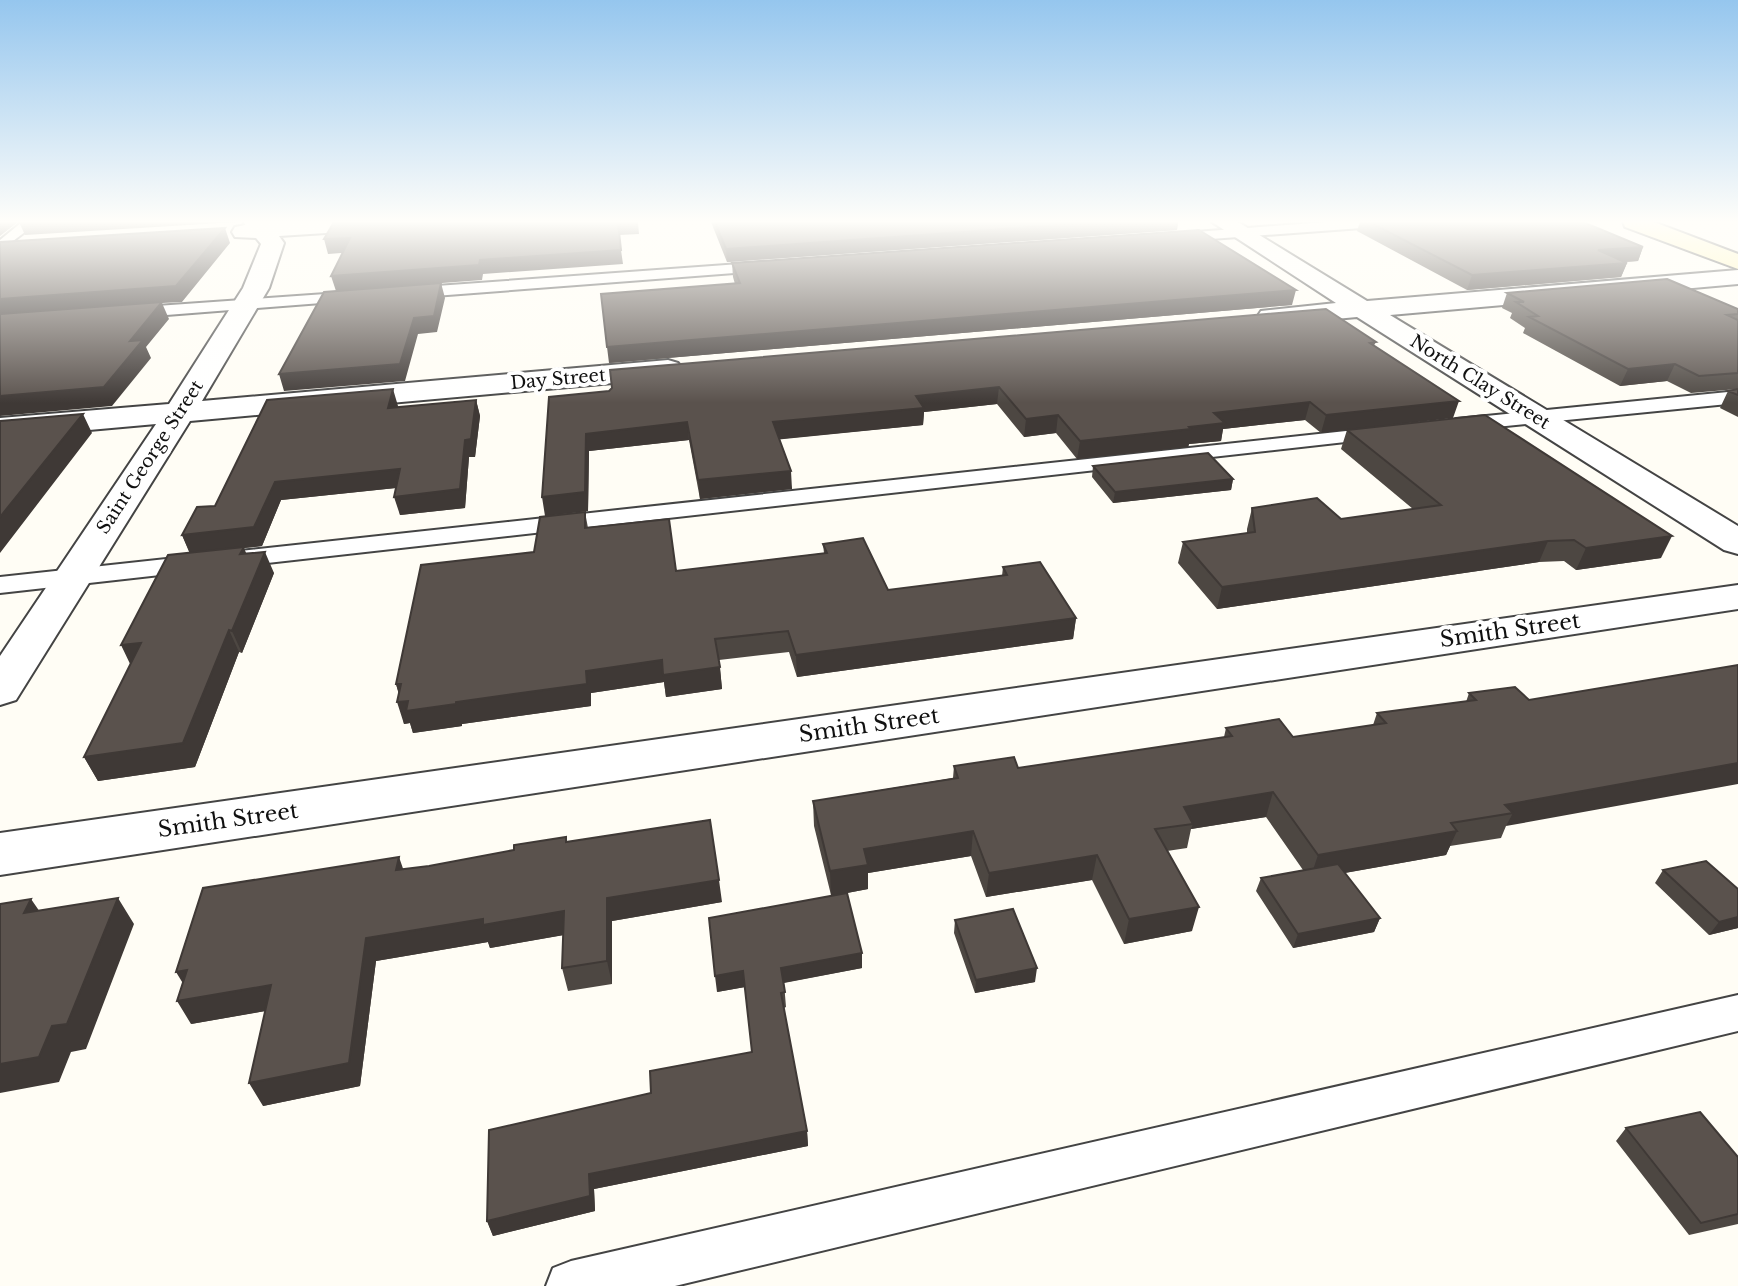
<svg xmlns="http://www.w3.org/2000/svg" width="1738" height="1286" viewBox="0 0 1738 1286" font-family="'Libre Baskerville',serif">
<rect width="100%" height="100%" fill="#fffdf5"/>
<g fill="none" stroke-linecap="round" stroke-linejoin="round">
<g stroke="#444" stroke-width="4">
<path id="lane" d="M22,222h16l-38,29v-11z
M1325,222h71l-7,4 -219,16 -7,-4 7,-4z
M769,262l8,5 -3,3 -366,28 -8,-5 8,-5z
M354,292l8,5 -2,3 -232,18 -8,-5 8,-5z
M1738,391v12l-282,28 -10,-6 10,-6z
M1383,427l10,6 -3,4 -1390,156v-16z
M1738,995v36l-1063,255h-129l7,-18 18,-7z"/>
</g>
<g stroke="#444" stroke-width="4">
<path id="street" d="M244,222h170l-10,6 -125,8 5,7 -15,45 -67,113 466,-41 10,3 5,6 -5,6 -10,3 -478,43 -174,279 -16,5v-49l156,-232 -156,14v-20l169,-14 74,-116 18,-44 -5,-6 -21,-1 -3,-5 3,-5 10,-2z
M1212,222h26l129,79 371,-31v14l-348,31 348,211v28l-14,-4 -367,-233 -87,8 -9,-2 -4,-6 4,-6 75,-8z
M1738,585v24l-1738,266v-42z"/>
</g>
<g stroke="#333" stroke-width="4">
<path id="secondary" d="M1623,222h31l84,32v15l-113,-42z"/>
</g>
<use href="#lane" fill="#fff" fill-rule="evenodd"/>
<use href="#street" fill="#fff" fill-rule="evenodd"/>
<use href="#secondary" fill="#fff6b0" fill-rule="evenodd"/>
</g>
<path fill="#4d4742" d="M711,222h467l-1,8 -450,32z
M1360,222h223l60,25 -5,14 -13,1 2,1 -6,14 -154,13 -110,-59z
M732,263l560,42 -683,58 126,-79 -2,-7z
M1507,293l231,16v80l-47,4 -24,-12 -47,5 -97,-53 2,-5 -15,-10 2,-5 -10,-5z
M1376,342l-55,91 -16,-13 -82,9 -2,12 -32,3 -1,3 -111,12 -21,-26 -32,4 -27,-33 -73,8 -1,13 -144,14 13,50 -92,10 -11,-59 -100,11 -1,60 -43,5 4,-119z
M1738,389v28l-18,-9 8,-17z
M476,400l4,16 -5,41h-6l-4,51 -65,7 -4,-27 -115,12 -19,46 -18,2 2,6 28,19 -32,80 -3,-1 -44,115 -97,14 -14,-24 106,-204 -8,-18 33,-29 183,-100v1z
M1347,430l314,128 -85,12 -12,-9 -25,1 -322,47 -39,-46 5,-21 64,-9v-4l5,-21 89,11 72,-10 -72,-60z
M1093,466l140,13 -2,11 -118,13 -21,-26z
M585,512l3,16 88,43 148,-18 -1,-9 65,46 114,-14 1,-9 73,51 -3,21 -276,38 -8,-25 -70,8 3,29 -56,8 -2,-15 -73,11v13l-129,18v2l-49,7 -3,-10 -6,1 -5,-30 -3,-10 138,-132z
M1738,665l-232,161 -5,12 -51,8 -4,9 -101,18 35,45 -6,14 -81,16 -37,-57 5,-13 42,-8 -37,-53 -75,12 -4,19 -20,3 25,80 -68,13 -32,-64 -106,17 -15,-41 -103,17v16l-21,4 15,75 -78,15 2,24 -2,1 23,123 1,15 -214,43 1,22 -102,25 -6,-15 164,-128 101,-41 -7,-65 -28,5 114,-97 -17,-69 -1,-25 140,-23 1,-12 64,2 206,-31 2,-9 67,9 80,-12 4,-12 89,-11 3,-9 60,7z
M567,842l155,60 -110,19v63l-44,7 -6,-23 1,-33 -73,13 -2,-6 -112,19 -16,125 -97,20 2,-95 -74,13 212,-155 26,-3z
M1663,870l75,58 -29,7 -54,-52z
M955,920l80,62 -60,11 -21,-60z
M1626,1128l112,29v67l-49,11 -73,-94z"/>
<path fill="#3f3936" d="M0,222h18l-18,14z
M19,222h218l-212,13z
M618,222h20l1,12 -20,1z
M1101,222h77l-1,8 -450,32 -1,-13z
M225,228l5,15 -48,59 -20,1 7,16 -23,28 5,11 -39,48 -112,10v-117z
M350,238l4,14 -26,2 -4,-15z
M1643,247l-5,14 -46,3 6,-14z
M621,250l2,14 -140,10 -1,6 -146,11 -5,-15 149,-16z
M1627,263l-6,14 -154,13 5,-15z
M441,283l4,15 -8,34 -19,2 -13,47 -121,10 -5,-17 135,-56z
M1296,290l-4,15 -683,58 -2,-16z
M1675,364l-8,17 -47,5 8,-17z
M999,387l-2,17 -73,8 -1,13 -149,15 -1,-18 143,-26z
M393,389l5,17 -6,18 -4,-16z
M476,400l4,16 -5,41h-6l-4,51 -65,7 -6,-18 71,-57z
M1459,401l-6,17 -132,15 5,-18z
M1310,402l-5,18 -82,9 -2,12 -32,3 -1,3 -111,12 3,-18 134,-28z
M83,414l9,19 -92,120v-36z
M1058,415l-2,18 -32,4 2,-18z
M687,422l2,18 -100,11 -1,60 -43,5 -3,-19 44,-63z
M400,469l5,18 -124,13 -19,46 -18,2 8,20 -62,-14 -8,-19 93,-53z
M791,471l1,18 -92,10 -2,-19z
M1233,479l-2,11 -118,13 2,-11z
M1672,536l-11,22 -85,12 10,-22z
M1548,541l-9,21 -322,47 5,-22z
M265,552l9,21 -32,80 -10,-22z
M1076,618l-3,21 -276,38 -1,-22z
M229,630l10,22 -44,115 -97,14 -14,-24z
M141,643l-9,25 -11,-23z
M662,660l58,7 2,22 -56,8 -2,-15 -73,11v13l-129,18v2l-49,7 -3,-10 -6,1 -7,-22h4l-5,-18h5l55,18 130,-31z
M1738,763v21l-232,42 7,-13 -8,-8z
M1273,792l-7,25 -75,12 2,-5 -9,-17z
M973,831l-2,25 -103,17v16l-37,7 -1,-25 34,-22z
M1457,831l-11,24 -136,24 8,-24z
M1097,855l-5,25 -106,17 3,-24z
M399,857l8,23 -11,-10z
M719,880l3,22 -110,19v63l-5,-23v-63z
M118,898l16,26 -48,125 -15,3 -12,30 -59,11v-29z
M31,899l18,26 -25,-12z
M1199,907l-7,24 -68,13 5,-25z
M564,911l6,23 -80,14 -2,-6 -112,19 -16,125 -97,20 -14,-23 117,-145 117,-19z
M1738,917v11l-29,7 10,-13z
M1380,918l-6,14 -81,16 5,-14z
M862,953v15l-80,15 -1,-15z
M1037,968l-2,14 -60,11 1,-13z
M187,970l3,25 -14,-23z
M743,971l2,16 -28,5 -2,-16z
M271,985l12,23 -92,16 -14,-23z
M807,1131l1,15 -214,43 1,22 -102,25 -6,-15 102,-47z"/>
<path fill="#5a524d" stroke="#3f3936" stroke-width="2" d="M334,222h284l3,28 -141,10 -1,5 -148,11 19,-38 -26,1z
M715,222h386l-375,27z
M1369,222h214l60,25 -45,3 29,13 -155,12z
M225,228l-49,58 -176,13v-57z
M1199,230l97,60 -689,57 -6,-53 139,-11 -8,-20z
M1667,279l71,30v5l-11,1 11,5v53l-39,3 -24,-12 -47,5 -99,-52 9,-1 -22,-14h8l-17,-9z
M441,283l-7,33 -20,2 -14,46 -121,10 45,-82z
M162,302l-32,39 13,-1 -39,47 -104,9v-82z
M1326,309l50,33 -6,1 89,58 -133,14 -16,-13 -96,11 11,10 -36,4 2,2 -111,12 -22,-26 -32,4 -27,-32 -83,9 8,12 -151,14 18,49 -93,9 -11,-58 -101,12 -1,58 -43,5 7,-100 60,-6 3,-3 -2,-18z
M393,389l-5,19 88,-8 -5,39 -6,1 -5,49 -66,8 6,-28 -125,13 -21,45 -72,8 15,-28 18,-1 52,-106z
M1738,389v6l-10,-4z
M83,414l-83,103v-96z
M1485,415l187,121 -86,12 -12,-8 -26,1 -326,46 -39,-45 72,-10 -3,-24 65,-10 24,21 100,-14 -94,-75z
M1208,453l25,26 -118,13 -22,-26z
M585,512v16l84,-9 7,52 151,-18 -4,-9 40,-6 25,52 119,-15 -4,-8 37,-5 36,56 -280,37 -8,-24 -73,8 5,28 -57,8 -1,-15 -76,11 1,13 -131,18v2l-50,7 2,-10 -11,1 4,-18h-5l25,-119 113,-13 6,-35z
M244,547l-4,7 25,-2 -33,79 -3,-1 -46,113 -99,14 57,-114 -20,2 47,-90z
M1738,665v98l-233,42 8,8 -62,10 6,8 -139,24 -45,-63 -89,15 9,17 -38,5 44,78 -70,12 -32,-64 -108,18 -16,-42 -109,18 4,16 -38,6 -17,-70 145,-23 -4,-12 60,-9 4,11 214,-32 -6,-8 53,-9 14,18 93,-14 -9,-10 99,-13 -7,-7 46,-6 14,13z
M710,820l9,60 -112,18v63l-45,7 2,-57 -81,14v-6l-117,19 -17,125 -100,20 22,-98 -94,16 10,-31 -11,2 27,-84 196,-31 -3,13 33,-4 85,-16v-5l52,-8v5z
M1706,861l32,28v28l-19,5 -56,-52z
M1338,864l42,54 -82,16 -37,-56z
M847,893l15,60 -81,15 4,24 -4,1 26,138 -218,43 1,22 -103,25 2,-91 162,-37 -1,-22 102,-19 -9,-81 -28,5 -6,-58z
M118,898l-51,126 -15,2 -13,31 -39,7v-160l31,-5 -7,14z
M1013,909l24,59 -61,12 -21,-60z
M1700,1112l38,45v57l-37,9 -75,-95z"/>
<linearGradient id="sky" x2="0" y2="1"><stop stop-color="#95c6ee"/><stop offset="0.55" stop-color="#fffefa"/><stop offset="1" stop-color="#fffefa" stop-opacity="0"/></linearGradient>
<rect width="1738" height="403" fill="url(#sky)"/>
<g text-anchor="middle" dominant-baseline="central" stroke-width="8" stroke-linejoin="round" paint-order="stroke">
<g font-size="18" fill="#111" stroke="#fff">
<text transform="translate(558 379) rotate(-5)">Day Street</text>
<text transform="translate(1480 382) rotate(32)">North Clay Street</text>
<text transform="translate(150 457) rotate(-57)">Saint George Street</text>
</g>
<g font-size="22" fill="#111" stroke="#fff">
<text transform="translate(1510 630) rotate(-8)">Smith Street</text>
<text transform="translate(869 725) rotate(-8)">Smith Street</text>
<text transform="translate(228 820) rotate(-8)">Smith Street</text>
</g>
</g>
</svg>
